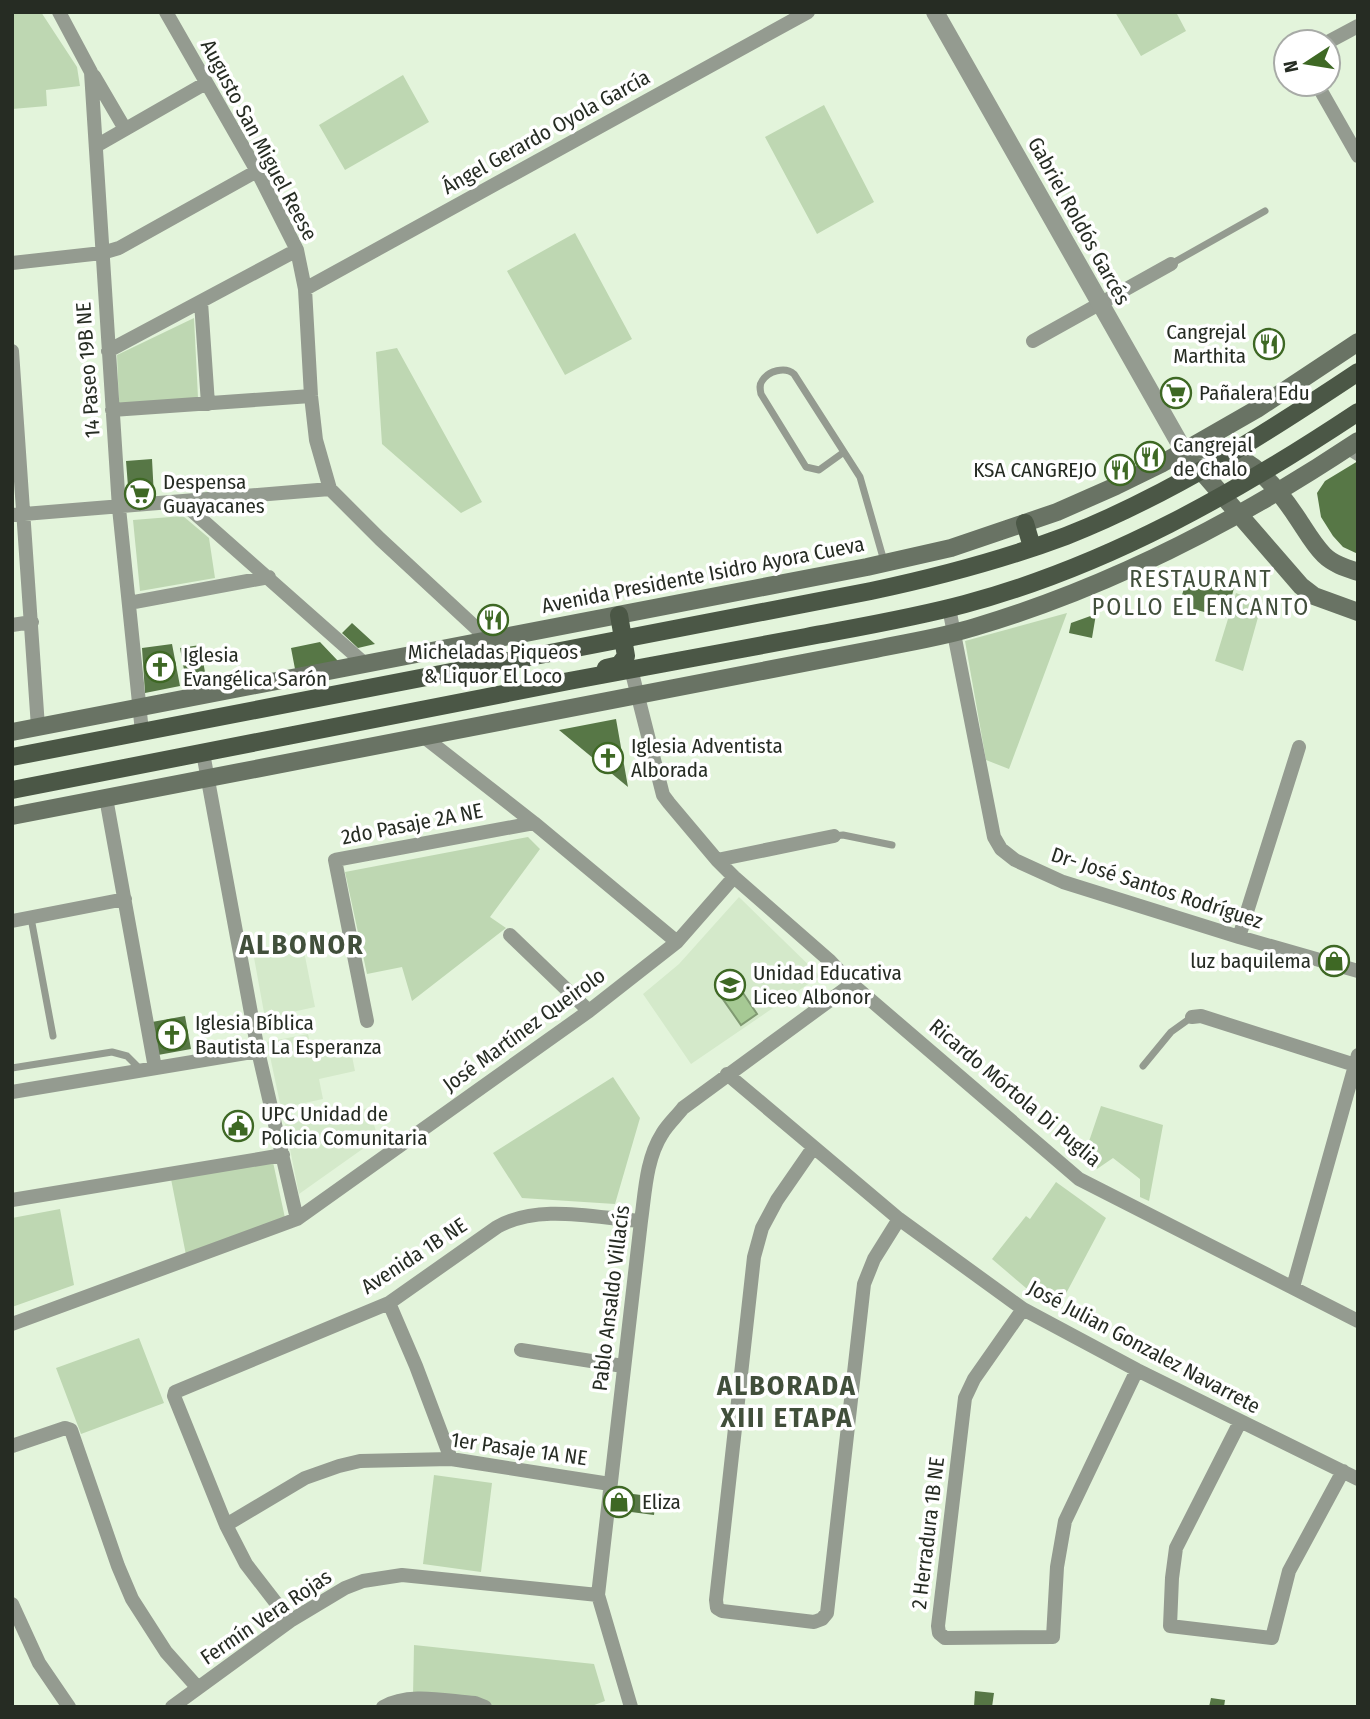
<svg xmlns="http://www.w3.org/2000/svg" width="1370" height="1719" viewBox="0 0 1370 1719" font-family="'Fira Sans Condensed',sans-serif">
<rect width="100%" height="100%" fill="#e3f4db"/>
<path fill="#d4e9ca" d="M739,897l81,79 -129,88 -48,-70 36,-30z
M302,941l13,66 -50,11 -12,-66z
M308,1034l4,19 38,-7 5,25 -36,8 4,20 -42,9 -14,-66z
M369,1108l9,30 -79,56 -14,-70z"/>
<path fill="#bed7b2" d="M12,12h29l36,55 3,19 -34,4 1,16 -35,3z
M1115,12h61l10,19 -45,25z
M403,75l26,47 -84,48 -26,-45z
M824,105l50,97 -57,32 -52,-97z
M575,233l57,106 -67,36 -58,-104z
M194,318l4,80 -79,8 -2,-51z
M397,348l85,154 -21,11 -79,-69 -6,-92z
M183,516l26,22 6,40 -75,13 -7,-71z
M1236,593l26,10 -19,68 -28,-10z
M1067,613l-58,156 -23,-9 -21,-119z
M528,837l12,12 -50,68 16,11 -94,73 -10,-34 -35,7 -22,-102z
M613,1077l27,41 -25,86 -93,-6 -29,-45z
M1101,1106l62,19 -14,76 -9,-4v-18l-27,-21 -16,11 -14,-10z
M273,1162l12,56 -99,37 -15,-76z
M1056,1182l50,36 -45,85 -35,-15 -34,-29 34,-43 4,3z
M60,1209l14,76 -62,22v-89z
M139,1338l25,65 -83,31 -25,-66z
M434,1475l58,8 -11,89 -58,-8z
M414,1645l180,19 11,37 -16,6h-93l-16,-8 -67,-3z"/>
<path fill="#a6c994" stroke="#809a72" stroke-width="2" d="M737,984l20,30 -16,11 -21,-30z"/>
<path fill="#577746" d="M152,459l2,38 -25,2 -3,-38z
M1358,461v93l-15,-7 -10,-11 -12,-19 -4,-24 8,-12z
M1188,575l46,13 -8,30 -47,-13z
M1096,614l-4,24 -23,-5 2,-10z
M352,623l23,21 -17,4 -16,-15z
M320,642l18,19 -43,8 -4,-21z
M172,644l8,42 -35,7 -3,-45z
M200,645l7,38 -20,3 -7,-38z
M616,719l12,68 -69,-57z
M185,1016l6,33 -33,6 -6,-33z
M251,1118l2,13 -28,4 -2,-13z
M618,1492l38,5 -2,18 -38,-5z
M975,1691l19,2 -2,14h-18z
M1211,1698l14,2 -1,7h-15z"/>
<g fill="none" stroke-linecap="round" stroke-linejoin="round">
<path stroke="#949b90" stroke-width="7" d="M1171,264l94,-53
M1345,450l13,8
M844,452l-25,18 -13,-3 -45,-73c-1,-5 -2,-9 1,-13 6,-10 23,-15 32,-7l66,103 24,84
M834,836l9,-1 49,10
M31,918l22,118
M1143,1066l28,-34 21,-15
M12,1068l100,-16 15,4 14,14"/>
<path stroke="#949b90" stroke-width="14" d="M59,12l32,60 28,436 23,224
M166,12l91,159 40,79 8,39 6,107 5,44 14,49 50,50 109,101
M1328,42l30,-16
M94,76l31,53
M1317,84l41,72
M96,146l110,-63
M12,263l90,-10 17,-5 138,-77
M305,289l503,-277
M201,302l7,102
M1033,341l138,-77
M12,351l26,376
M108,351l189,-101
M112,410l199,-14
M182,502l183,162
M12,515l318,-26
M129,603l140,-26
M949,608l45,229 7,12 14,11 48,22 176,55 119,34
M12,625l20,-3
M631,669l32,126 6,8 48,57 17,17 96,84 22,23 227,195 279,142
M424,737l110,86 143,119
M203,753l55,298 39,168
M106,798l49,270
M717,860l117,-24
M12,921l113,-22
M510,935l79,76
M1239,937l60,-190
M1192,1017l9,-1 154,49
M367,1021l-32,-161 199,-37
M727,1074l172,145 124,90 114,61 221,109
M12,1092l246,-41
M813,1148l-36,52 -15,28 -8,29 -38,343 1,8 5,3 92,11 8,-3 5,-6 37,-329 10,-25 25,-40
M12,1200l271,-45
M1293,1287l65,-232
M389,1303l27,63 35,93
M1023,1309l-49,70 -9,19 -27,228 1,7 6,5 108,-1 4,-70 8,-46 72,-151
M12,1324l285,-105 292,-208 88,-69 57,-65
M521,1350l102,16
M1240,1422l-64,126 -4,30 -2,48 102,12 17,-67 54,-100
M12,1446l53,-18 6,2 47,136 14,33 34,53 32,36
M226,1525l79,-47 34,-12 21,-5 91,-2 159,25
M12,1604l27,59 30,44
M290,1621l-44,-57 -20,-39 -52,-129 1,-4 214,-89 108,-76c42,-24 98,-9 144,-6
M172,1707l118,-86 55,-33 18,-7 39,-6 196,20
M383,1707c27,-15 62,-6 92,-4l10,4
M631,1707l-33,-112 43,-374c4,-28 5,-62 21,-87 5,-9 14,-17 21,-26l169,-124"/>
<path stroke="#949b90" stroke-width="18" d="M935,12l249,439"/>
<path stroke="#697364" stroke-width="18" d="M1190,450c51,-8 83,31 108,69 8,12 16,26 26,36 9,9 22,13 34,17
M1184,451l117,135 13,10 44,16
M12,732l855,-165 84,-19 106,-36 59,-26 45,-22 96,-55 101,-67
M12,816l864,-167c33,-7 67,-12 99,-22 138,-41 263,-106 383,-186"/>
<path stroke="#4b5746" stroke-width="18" d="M1025,523l7,24
M606,668l13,-3 7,-9 -7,-41
M12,757l859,-166c66,-14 131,-31 195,-55 104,-41 199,-102 292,-164
M12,790c186,-36 371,-73 557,-109 78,-15 158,-29 237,-44 53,-10 107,-19 159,-33 142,-38 271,-111 393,-192"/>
</g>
<defs>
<g id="restaurant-ring" transform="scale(1.575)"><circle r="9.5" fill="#fff" stroke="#3e6824" stroke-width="1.5"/><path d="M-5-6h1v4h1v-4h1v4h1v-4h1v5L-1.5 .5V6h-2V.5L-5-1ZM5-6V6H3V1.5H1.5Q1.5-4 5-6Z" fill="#3e6824"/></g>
<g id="supermarket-ring" transform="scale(1.575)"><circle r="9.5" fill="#fff" stroke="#3e6824" stroke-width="1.5"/><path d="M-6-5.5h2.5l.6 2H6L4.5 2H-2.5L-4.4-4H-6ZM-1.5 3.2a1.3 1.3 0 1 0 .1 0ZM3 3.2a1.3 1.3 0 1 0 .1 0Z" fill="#3e6824"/></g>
<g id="church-ring" transform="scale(1.575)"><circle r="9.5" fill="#fff" stroke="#3e6824" stroke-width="1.5"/><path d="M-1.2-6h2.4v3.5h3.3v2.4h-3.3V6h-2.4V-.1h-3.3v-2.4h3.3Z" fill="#3e6824"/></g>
<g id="shop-ring" transform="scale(1.575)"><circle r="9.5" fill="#fff" stroke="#3e6824" stroke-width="1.5"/><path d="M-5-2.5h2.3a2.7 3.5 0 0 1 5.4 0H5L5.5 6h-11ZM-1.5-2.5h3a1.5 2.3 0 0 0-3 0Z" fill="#3e6824"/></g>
<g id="school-ring" transform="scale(1.575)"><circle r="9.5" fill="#fff" stroke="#3e6824" stroke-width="1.5"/><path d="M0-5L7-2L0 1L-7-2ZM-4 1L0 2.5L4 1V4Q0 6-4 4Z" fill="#3e6824"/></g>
<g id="civic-ring" transform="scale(1.575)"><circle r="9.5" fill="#fff" stroke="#3e6824" stroke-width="1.5"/><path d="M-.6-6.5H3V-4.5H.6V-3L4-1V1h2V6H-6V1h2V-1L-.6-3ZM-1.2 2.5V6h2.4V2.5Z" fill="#3e6824"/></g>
</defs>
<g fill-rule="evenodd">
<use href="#restaurant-ring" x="1269" y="344"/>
<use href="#supermarket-ring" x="1176" y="393"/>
<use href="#restaurant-ring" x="1150" y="457"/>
<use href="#restaurant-ring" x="1120" y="470"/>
<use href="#supermarket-ring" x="140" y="494"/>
<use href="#restaurant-ring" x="493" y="620"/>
<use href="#church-ring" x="160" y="667"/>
<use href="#church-ring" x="608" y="758"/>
<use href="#shop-ring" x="1334" y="961"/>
<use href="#school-ring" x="730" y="985"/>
<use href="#church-ring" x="172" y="1035"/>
<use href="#civic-ring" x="238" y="1126"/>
<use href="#shop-ring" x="619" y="1502"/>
</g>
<g text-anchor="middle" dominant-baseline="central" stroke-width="7" stroke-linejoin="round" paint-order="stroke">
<g font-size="21" fill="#262c23" stroke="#fff">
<text transform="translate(546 132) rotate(-29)">Ángel Gerardo Oyola García</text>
<text transform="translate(259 140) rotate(62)">Augusto San Miguel Reese</text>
<text transform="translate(1079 221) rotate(61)">Gabriel Roldós Garcés</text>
<text transform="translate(88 370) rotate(-94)">14 Paseo 19B NE</text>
<text transform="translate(703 575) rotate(-11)">Avenida Presidente Isidro Ayora Cueva</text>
<text transform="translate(412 824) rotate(-11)">2do Pasaje 2A NE</text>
<text transform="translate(1157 888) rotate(18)">Dr- José Santos Rodríguez</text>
<text transform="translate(524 1030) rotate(-36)">José Martínez Queirolo</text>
<text transform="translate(1015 1093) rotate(40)">Ricardo Mórtola Di Puglia</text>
<text transform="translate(414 1256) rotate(-33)">Avenida 1B NE</text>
<text transform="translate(611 1298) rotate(-83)">Pablo Ansaldo Villacís</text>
<text transform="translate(1144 1347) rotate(28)">José Julian Gonzalez Navarrete</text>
<text transform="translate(519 1449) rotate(8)">1er Pasaje 1A NE</text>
<text transform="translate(928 1533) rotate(-83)">2 Herradura 1B NE</text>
<text transform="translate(266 1617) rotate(-34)">Fermín Vera Rojas</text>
</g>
<g font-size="21" fill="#262c23" stroke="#fff" text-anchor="start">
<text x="1246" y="332" text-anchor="end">Cangrejal<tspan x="1246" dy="24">Marthita</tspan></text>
<text x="1199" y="393">Pañalera Edu</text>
<text x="1173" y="445">Cangrejal<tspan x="1173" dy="24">de Chalo</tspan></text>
<text x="1097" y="470" text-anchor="end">KSA CANGREJO</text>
<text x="163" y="482">Despensa<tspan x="163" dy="24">Guayacanes</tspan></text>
<text x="493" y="652" text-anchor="middle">Micheladas Piqueos<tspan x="493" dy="24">&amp; Liquor El Loco</tspan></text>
<text x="183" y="655">Iglesia<tspan x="183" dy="24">Evangélica Sarón</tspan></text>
<text x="631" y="746">Iglesia Adventista<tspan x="631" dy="24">Alborada</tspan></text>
<text x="1311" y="961" text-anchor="end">luz baquilema</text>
<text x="753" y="973">Unidad Educativa<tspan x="753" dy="24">Liceo Albonor</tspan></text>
<text x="195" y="1023">Iglesia Bíblica<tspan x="195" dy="24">Bautista La Esperanza</tspan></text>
<text x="261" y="1114">UPC Unidad de<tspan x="261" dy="24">Policia Comunitaria</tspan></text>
<text x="642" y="1502">Eliza</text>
</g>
<g font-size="24" letter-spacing="2" fill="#414f3b" stroke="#fff">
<text x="1201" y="579">RESTAURANT<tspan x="1201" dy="28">POLLO EL ENCANTO</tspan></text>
</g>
<g font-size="28" font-weight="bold" letter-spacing="2" fill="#414f3b" stroke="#fff">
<text x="302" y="944">ALBONOR</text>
<text x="787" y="1385">ALBORADA<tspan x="787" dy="32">XIII ETAPA</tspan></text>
</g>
</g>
<rect width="1370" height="1719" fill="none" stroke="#262c23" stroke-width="28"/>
<g transform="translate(1307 63) rotate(258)"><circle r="33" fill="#ffffff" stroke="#a8aba7" stroke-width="2"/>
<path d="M0-5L12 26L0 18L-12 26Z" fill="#3e6824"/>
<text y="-10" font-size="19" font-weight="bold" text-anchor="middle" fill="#262c23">N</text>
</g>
</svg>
